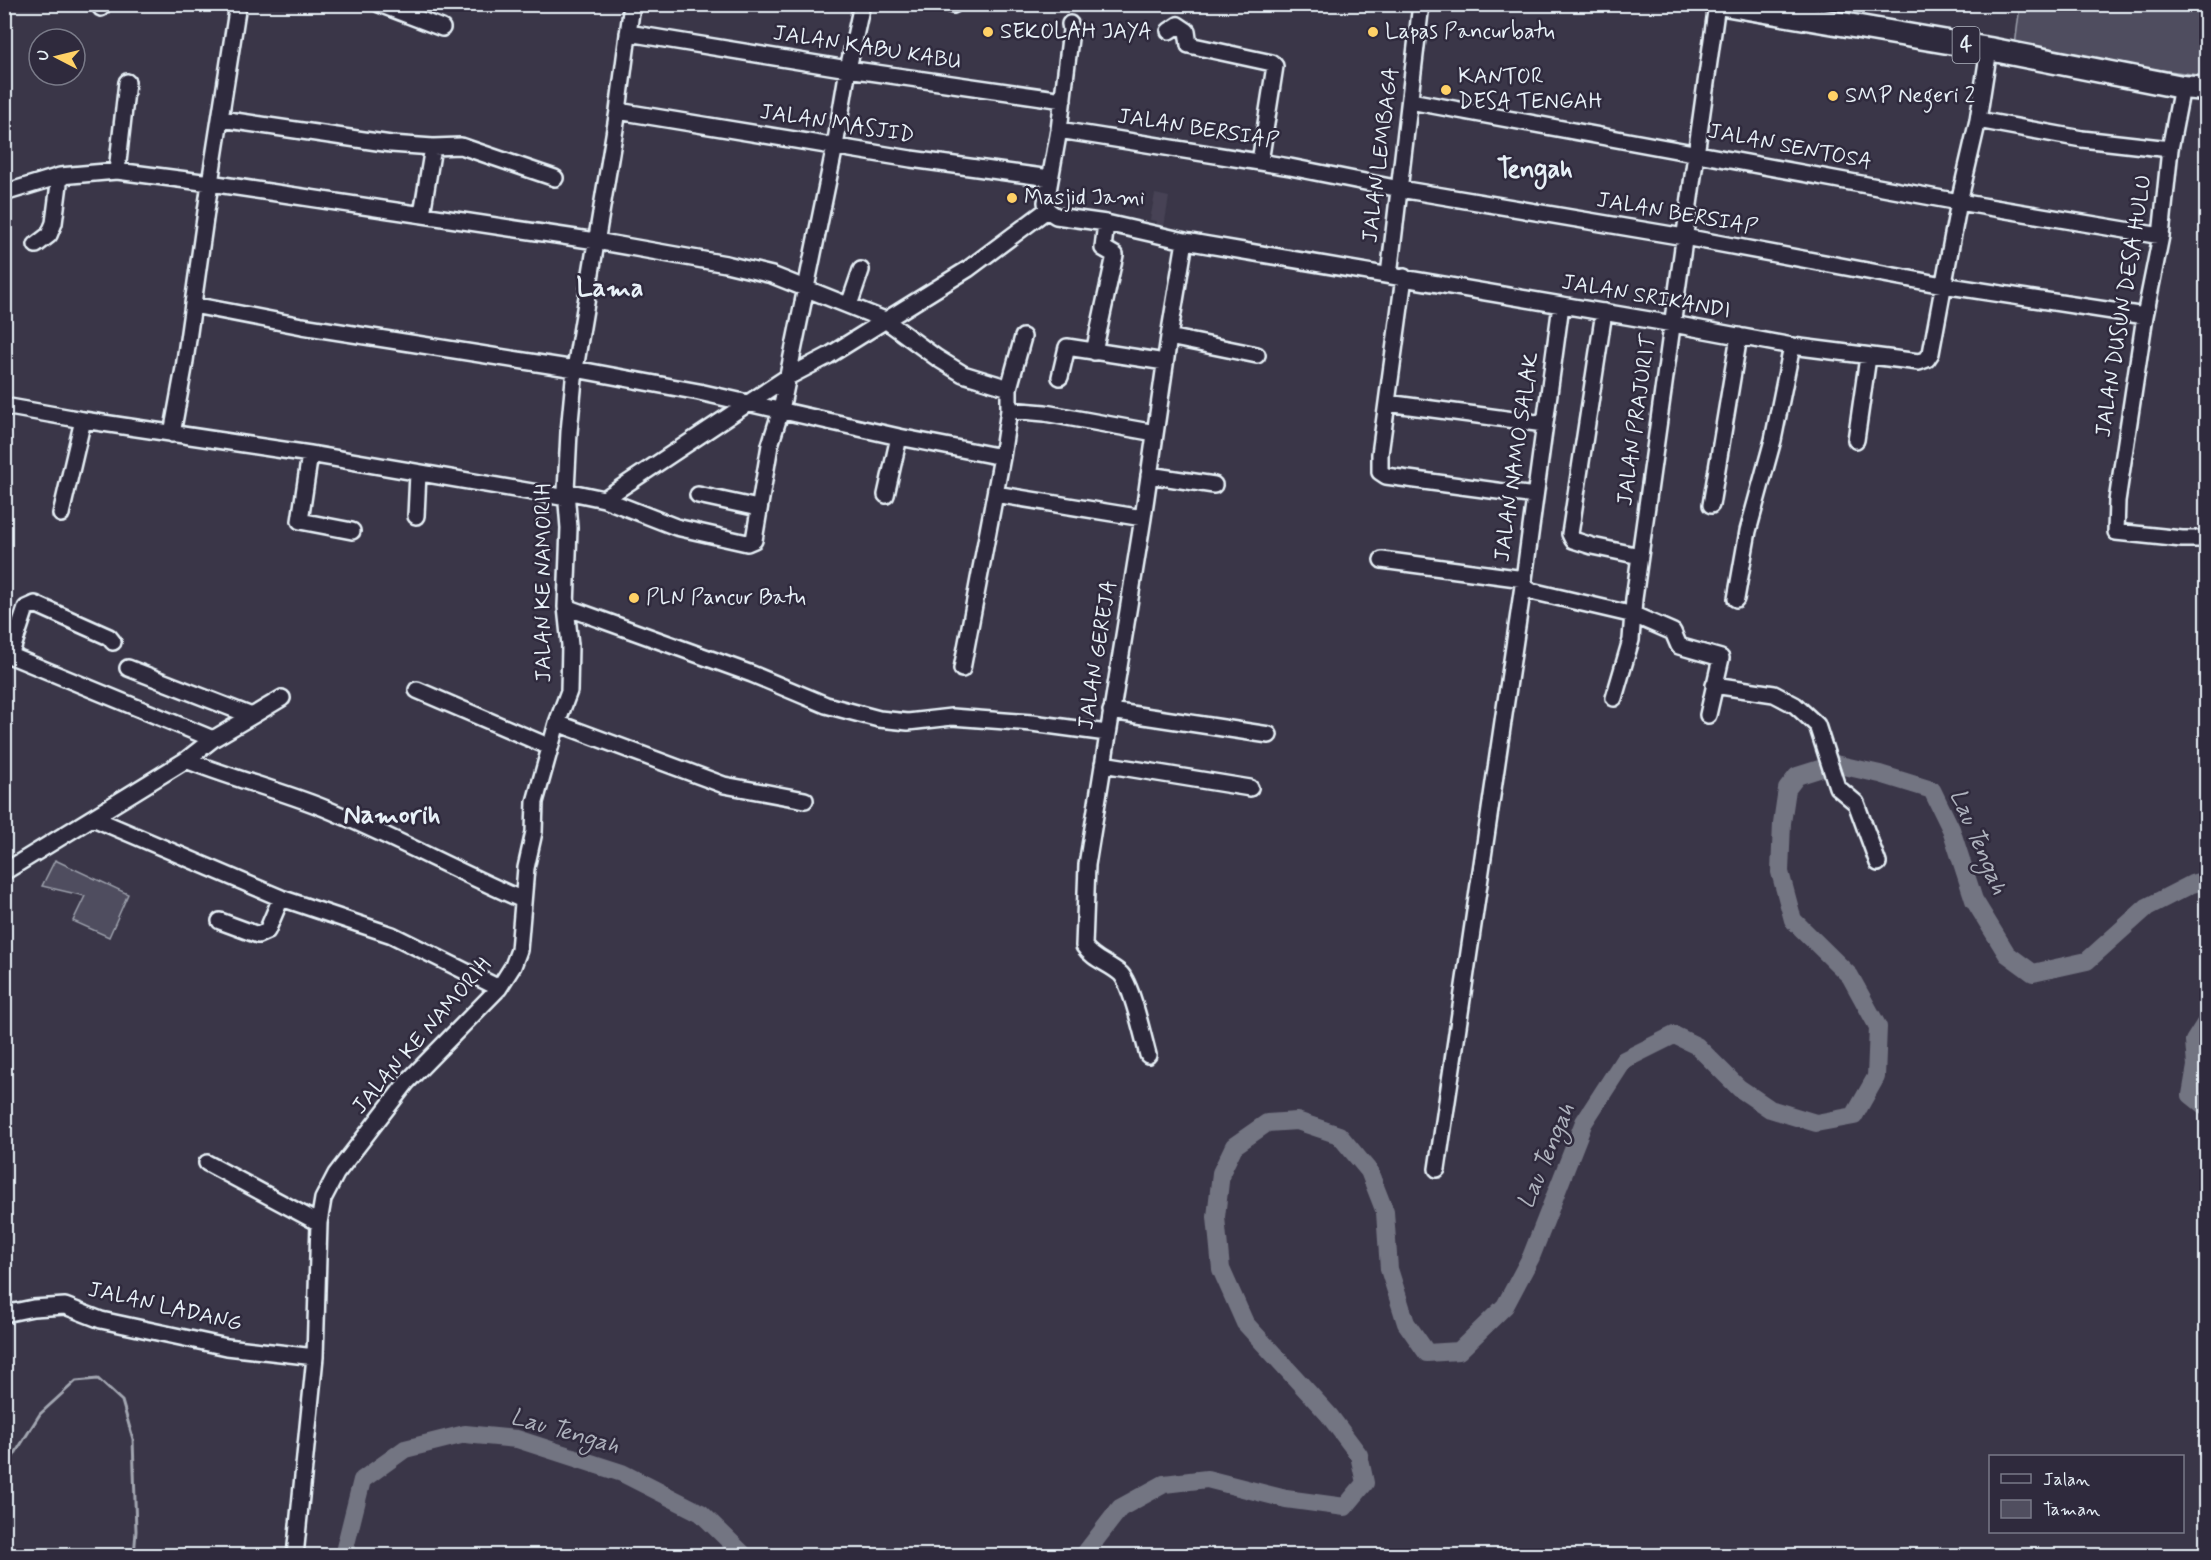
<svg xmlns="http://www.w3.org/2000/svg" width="2211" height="1560" viewBox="0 0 2211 1560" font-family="Mynerve,sans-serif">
<rect width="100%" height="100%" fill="#3a3648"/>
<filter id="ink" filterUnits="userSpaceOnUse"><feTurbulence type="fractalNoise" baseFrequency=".0167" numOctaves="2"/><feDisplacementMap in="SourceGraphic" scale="12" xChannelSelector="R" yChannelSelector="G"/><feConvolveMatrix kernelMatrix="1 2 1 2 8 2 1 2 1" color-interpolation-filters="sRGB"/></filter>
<g filter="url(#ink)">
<path fill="#464354" d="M1155,194l14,3 -5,30 -8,-1 1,-5 -7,-1z"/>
<path fill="#504e5f" stroke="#9ca0ac" stroke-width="1.5" d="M2020,5h186v71l-103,-14 -88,-16z
M55,860l73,34 -19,43 -36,-16 12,-25 -43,-10z"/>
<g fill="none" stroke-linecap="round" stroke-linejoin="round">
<path stroke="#a2a6b1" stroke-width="3" d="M4,1471l36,-57 36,-33 22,-2 24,22 11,38 3,92 -2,25"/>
<path stroke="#737482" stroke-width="18" d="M2206,1022l-12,19 2,25 -5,29 15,12
M343,1556l19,-76 43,-31 60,-15 52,5 105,34 79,40 44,43
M1083,1556l37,-48 44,-24 43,-5 79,20 59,8 20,-24 -6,-28 -30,-40 -84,-92 -24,-54 -5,-52 5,-44 13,-27 33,-23 30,-2 42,14 30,36 16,41 4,57 17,54 21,30 32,-2 46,-45 26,-49 53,-135 40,-62 50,-25 23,11 42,42 31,21 46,14 38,-7 22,-39 2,-50 -28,-51 -57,-56 -13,-48 2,-49 5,-34 10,-13 38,-12 45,10 52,16 19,39 23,71 33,54 26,19 54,-12 60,-54 45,-23 14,-4"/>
<g stroke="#e8f1f8" stroke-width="20">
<path id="minor" d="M379,4l63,24
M951,4l2,1
M101,8l1,-4
M1169,31l9,-6 9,6 2,14 83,18 3,3 -15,96
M628,33l220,36 215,31
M2182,87l-12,62 -9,87 -16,80 -28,185 -1,31 66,7h24
M1410,101l549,101 202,34
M618,111l293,48 139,19
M221,119l170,25 42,3 28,-1 94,32
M1978,120l104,19 88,10
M1059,130l231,37 110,22 284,48 259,48 202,31
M117,171l10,-89
M4,193l56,-17 57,-5 93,12 386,58 130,23 46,11 113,45 52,38 26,16 46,14
M1047,210l9,6 50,7 79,18 488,83 119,22 127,16 8,-3 4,-6 28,-151 19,-82 11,-71
M422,214l11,-67
M36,245l13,-10 5,-12 6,-47
M1389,275l32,-271
M1404,277l-24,177v18l6,4 149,20
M193,305l109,21 273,43 124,23 200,45 103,20
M849,305l12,-35
M1604,312l-34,222 3,6 19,6 48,10
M1169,337l88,18
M1094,352l21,-97 -12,-7 3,-25
M1060,377l7,-30 98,15
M1387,403l157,21
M4,406l79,14
M1009,410l36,3 110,20
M172,434l12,-66 26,-185 28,-179
M1856,440l12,-83
M310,454l-10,67 52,10
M1149,475l65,10
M566,491l38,8 72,28 71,16 7,-3 16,-95 11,-35 54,-264 13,-77 14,-65
M995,494l148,24
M698,495l60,13
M886,495l13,-58
M604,499l182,-121 42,-22 140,-87 79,-59 -1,-8 13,-72 12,-100 -1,-6
M1711,505l28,-169
M61,514l22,-94 227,34 257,44
M416,516l2,-43
M1382,560l142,19
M1524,579v7l7,5 103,24 39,17 6,14 42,12 -13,57
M1736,599l12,-68 25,-91 19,-94
M566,607l186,67 74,31 53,14 29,3 44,-5 80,6 75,10
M4,653l209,86
M10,656l16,-48 9,-4 74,33 4,5
M962,669l40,-212 7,-47v-22l14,-51
M1714,685l60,9 21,11 22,20 20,62 19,16 22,60
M417,690l133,57
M1614,698l17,-58 3,-41 83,-595
M1111,711l158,24
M252,716l30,-18
M557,723l167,62 81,15
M186,760c45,18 93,30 138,48 68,28 132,63 199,92
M1103,764l147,24
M93,818l188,80 111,37 107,53
M4,872l182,-112 27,-21 39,-23 -124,-48
M220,921l38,14 9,-4 14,-33
M1148,1055c-5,-18 -16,-69 -27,-81 -12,-11 -28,-14 -37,-28l3,-81 56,-347 26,-181 16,-96
M207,1163l112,60
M1437,1169l87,-590 37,-274
M4,1314l29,-6 32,-2 36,14 126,27 88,10
M295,1556l20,-199 4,-134 4,-24 13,-25 71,-92 92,-94 14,-22 6,-16 7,-82 8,-36 1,-30 22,-79 12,-32 1,-46 -4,-38 3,-79 -3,-37 3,-59 6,-63 43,-258 14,-107"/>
</g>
<g stroke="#e8f1f8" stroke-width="27">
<path id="highway" d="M1724,4l265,45 193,38 24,2"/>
</g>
<use href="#minor" stroke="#2f2a3d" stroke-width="15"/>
<use href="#highway" stroke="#2f2a3d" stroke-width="22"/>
</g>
</g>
<g fill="#ffd166" stroke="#2f2a3d" stroke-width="2">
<circle cx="988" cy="32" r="6"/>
<circle cx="1373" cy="32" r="6"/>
<circle cx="1446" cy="90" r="6"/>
<circle cx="1833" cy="96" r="6"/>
<circle cx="1012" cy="198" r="6"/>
<circle cx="634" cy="598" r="6"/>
</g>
<g text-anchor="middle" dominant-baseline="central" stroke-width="5" stroke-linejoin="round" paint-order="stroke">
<rect fill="#2f2a3d" stroke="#b0b5c0" stroke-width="1.5" x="1952.5" y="27" width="27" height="36" rx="4.5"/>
<g font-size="21" font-weight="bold" fill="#e8f1f8">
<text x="1966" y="45">4</text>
</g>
<g font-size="22" fill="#e8f1f8" stroke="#2f2a3d" text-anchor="start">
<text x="1000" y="32">SEKOLAH JAYA</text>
<text x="1385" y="32">Lapas Pancurbatu</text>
<text x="1458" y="77">KANTOR<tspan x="1458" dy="25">DESA TENGAH</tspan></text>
<text x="1845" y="96">SMP Negeri 2</text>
<text x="1024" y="198">Masjid Jami</text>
<text x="646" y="598">PLN Pancur Batu</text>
</g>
<g font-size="22" fill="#e8f1f8" stroke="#2f2a3d">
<text transform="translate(867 48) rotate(9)">JALAN KABU KABU</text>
<text transform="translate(837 124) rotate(9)">JALAN MASJID</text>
<text transform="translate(1198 129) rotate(9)">JALAN BERSIAP</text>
<text transform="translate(1790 147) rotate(11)">JALAN SENTOSA</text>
<text transform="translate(1381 155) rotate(-83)">JALAN LEMBAGA</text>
<text transform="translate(1677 214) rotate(10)">JALAN BERSIAP</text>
<text transform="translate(1646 297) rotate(10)">JALAN SRIKANDI</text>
<text transform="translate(2124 306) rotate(-81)">JALAN DUSUN DESA HULU</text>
<text transform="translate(1637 420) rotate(-82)">JALAN PRAJURIT</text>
<text transform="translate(1517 457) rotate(-82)">JALAN NAMO SALAK</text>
<text transform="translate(544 583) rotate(-90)">JALAN KE NAMORIH</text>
<text transform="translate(1098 655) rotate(-81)">JALAN GEREJA</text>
<text transform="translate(422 1036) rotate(-49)">JALAN KE NAMORIH</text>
<text transform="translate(165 1307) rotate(13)">JALAN LADANG</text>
</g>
<g font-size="24" font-style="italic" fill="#aeb2bd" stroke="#2f2a3d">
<text transform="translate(1978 842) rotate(67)">Lau Tengah</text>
<text transform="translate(1547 1156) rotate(-67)">Lau Tengah</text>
<text transform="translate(565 1432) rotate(16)">Lau Tengah</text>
</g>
<g font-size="26" font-weight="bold" fill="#e8f1f8" stroke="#2f2a3d">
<text x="1535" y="170">Tengah</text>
<text x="610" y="289">Lama</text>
<text x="392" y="816">Namorih</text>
</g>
</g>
<rect width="2211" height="1560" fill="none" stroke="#2f2a3d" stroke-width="24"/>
<rect x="12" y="12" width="2187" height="1536" fill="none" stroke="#e8f1f8" stroke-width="2" filter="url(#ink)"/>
<rect x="1989" y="1455" width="195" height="78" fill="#2f2a3d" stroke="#797a88" stroke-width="1.5"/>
<rect x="2001" y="1474" width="30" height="9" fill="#2f2a3d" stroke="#797a88" stroke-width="1.5"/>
<text x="2043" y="1485" font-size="18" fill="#e8f1f8">Jalan</text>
<rect x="2001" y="1500" width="30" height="18" fill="#504e5f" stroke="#797a88" stroke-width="1.5"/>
<text x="2043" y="1515" font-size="18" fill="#e8f1f8">Taman</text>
<g transform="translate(57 57) rotate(277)"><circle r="28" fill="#2f2a3d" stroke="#797a88" stroke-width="1.5"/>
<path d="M0-4.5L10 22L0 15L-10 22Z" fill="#ffd166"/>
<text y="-9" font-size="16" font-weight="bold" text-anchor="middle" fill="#e8f1f8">U</text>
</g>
</svg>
